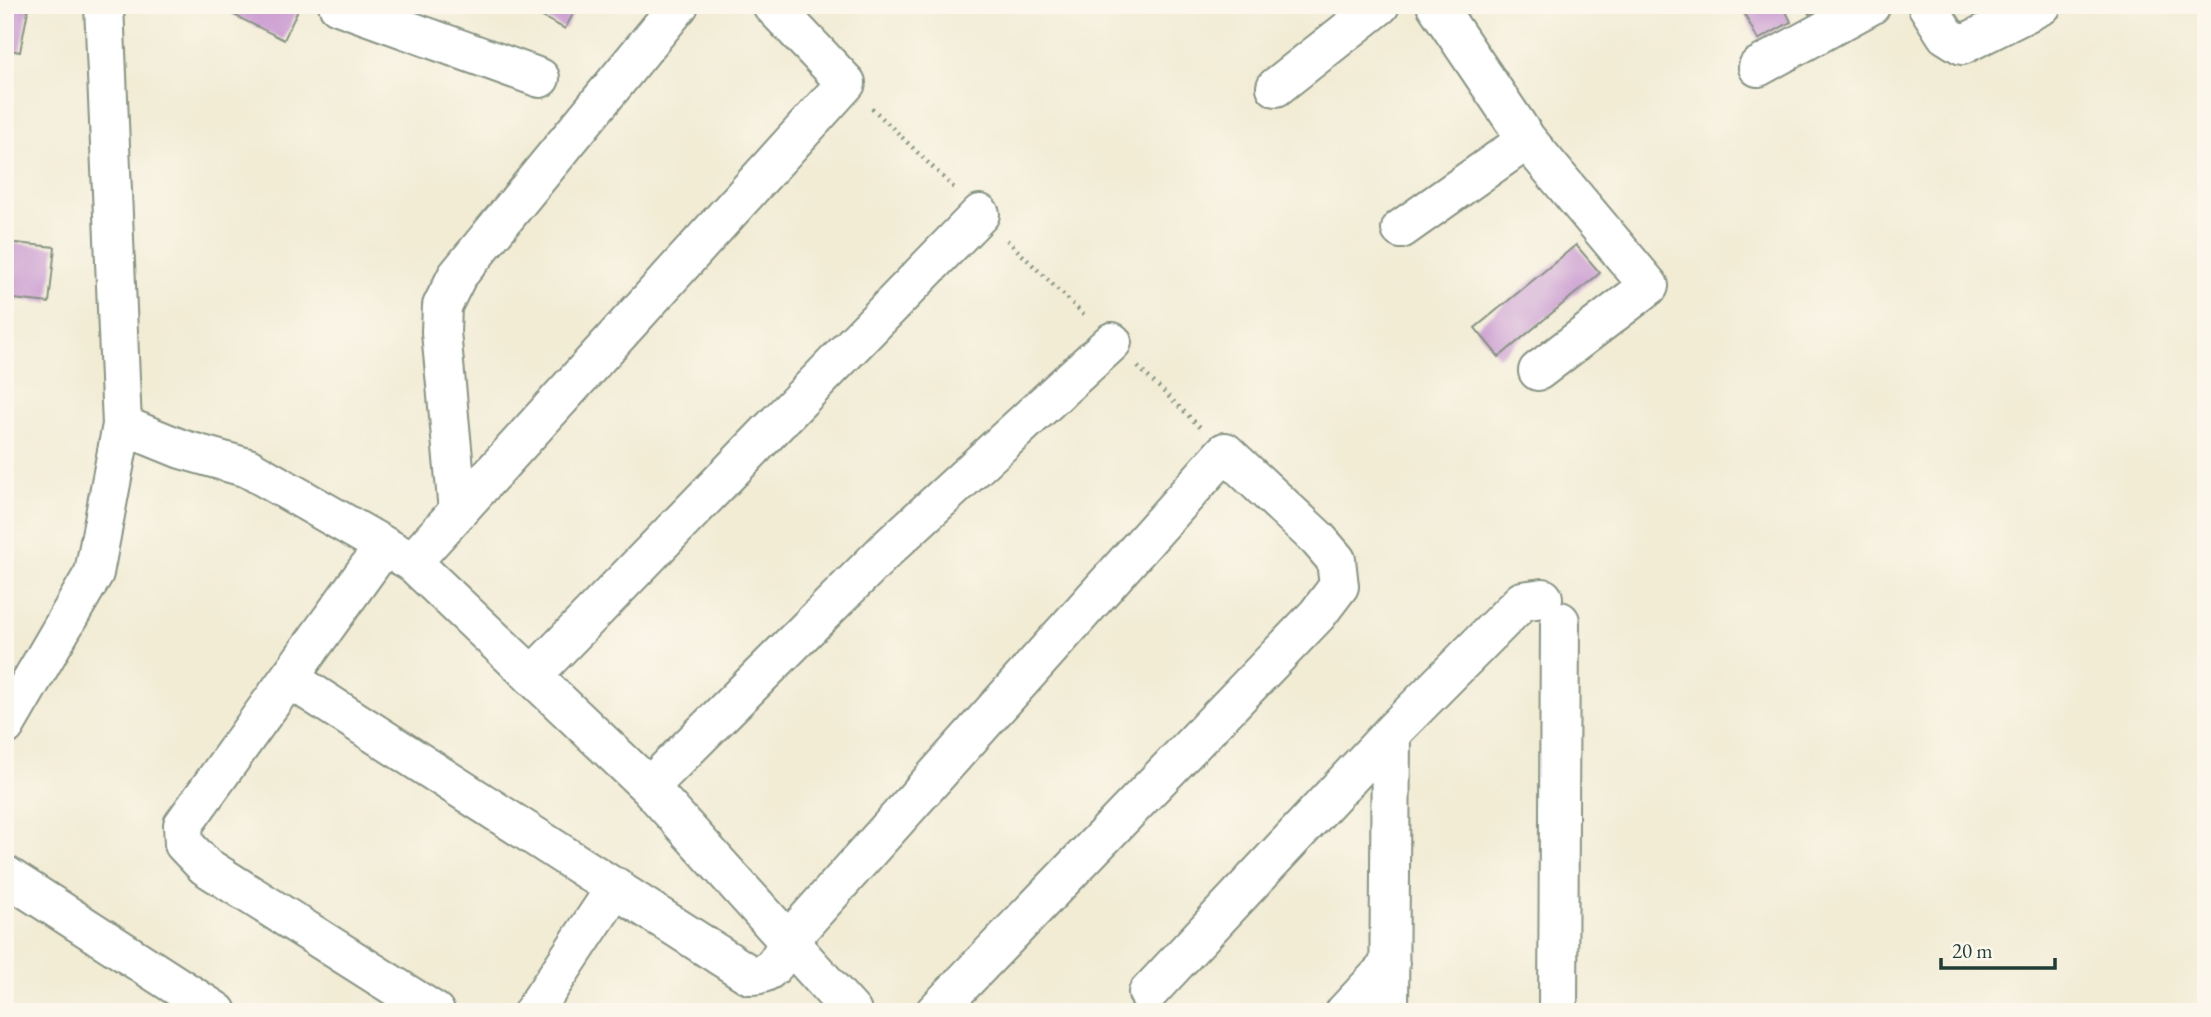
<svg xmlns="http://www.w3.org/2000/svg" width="2211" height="1017" viewBox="0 0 2211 1017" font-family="'EB Garamond',serif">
<rect width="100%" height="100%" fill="#fbf7ec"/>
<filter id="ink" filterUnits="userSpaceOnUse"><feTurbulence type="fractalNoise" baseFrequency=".0143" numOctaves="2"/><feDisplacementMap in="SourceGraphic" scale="14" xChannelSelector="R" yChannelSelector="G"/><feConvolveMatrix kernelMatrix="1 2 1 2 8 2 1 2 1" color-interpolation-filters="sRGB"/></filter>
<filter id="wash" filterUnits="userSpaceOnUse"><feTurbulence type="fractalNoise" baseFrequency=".00686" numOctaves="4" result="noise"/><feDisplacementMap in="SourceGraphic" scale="28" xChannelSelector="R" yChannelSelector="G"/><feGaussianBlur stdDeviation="1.57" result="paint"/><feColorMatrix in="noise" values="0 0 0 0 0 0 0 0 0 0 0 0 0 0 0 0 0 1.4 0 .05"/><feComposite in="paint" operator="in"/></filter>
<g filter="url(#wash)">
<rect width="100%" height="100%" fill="#f2ecd5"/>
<g id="blocks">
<path fill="#c491ce" d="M5,5h24l-9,47 -15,-3z
M214,5h74l10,5 -14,30z
M542,5h36l-13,24 -28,-15z
M1740,5h43l8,17 -33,18z
M1804,5h22l-17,9z
M5,242l50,5 -6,56 -44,-5z
M1576,245l24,28 -101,84 -24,-29z"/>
</g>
</g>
<g filter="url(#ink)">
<use href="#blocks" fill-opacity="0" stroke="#889484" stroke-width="2"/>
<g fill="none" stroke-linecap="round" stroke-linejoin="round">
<g stroke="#889484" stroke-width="42">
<path id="minor" d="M338,5l202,73
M1436,5l91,135 122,146 -111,85
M1927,5l19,30 16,10 80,-40
M1758,67l113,-62
M1276,87l104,-82
M1401,229l126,-89
M122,425l59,24 67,19 164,94 237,225 203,225
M458,511l-17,-179 1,-26 15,-30 222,-271
M384,546l-201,279 1,19 21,22 230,146
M412,562l434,-479 -74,-78
M532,676l448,-462
M290,679l460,296c24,0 29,-16 39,-35l436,-488 93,87 18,21 3,26 -22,29 -382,397
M5,726l89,-153 28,-148 -18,-420
M649,787l239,-239 224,-206
M5,875l212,137
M1148,993l243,-260 131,-132 21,-3
M533,1012l83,-125
M1345,1012l45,-48
M1389,1012l2,-279
M1558,1012l2,-391"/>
</g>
<path stroke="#889484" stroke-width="4.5" stroke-dasharray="2 5" stroke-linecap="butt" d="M872,108l82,80
M1007,240l77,75
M1138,367l62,60"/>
<use href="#minor" stroke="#fff" stroke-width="38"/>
</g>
</g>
<rect width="2211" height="1017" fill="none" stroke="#fbf7ec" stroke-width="28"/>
<path d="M1941 958v10h114v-10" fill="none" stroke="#1f3d34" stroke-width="3.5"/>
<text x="1952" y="958" font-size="21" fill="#1f3d34" stroke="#fbf7ec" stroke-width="5" paint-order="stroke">20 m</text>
</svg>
